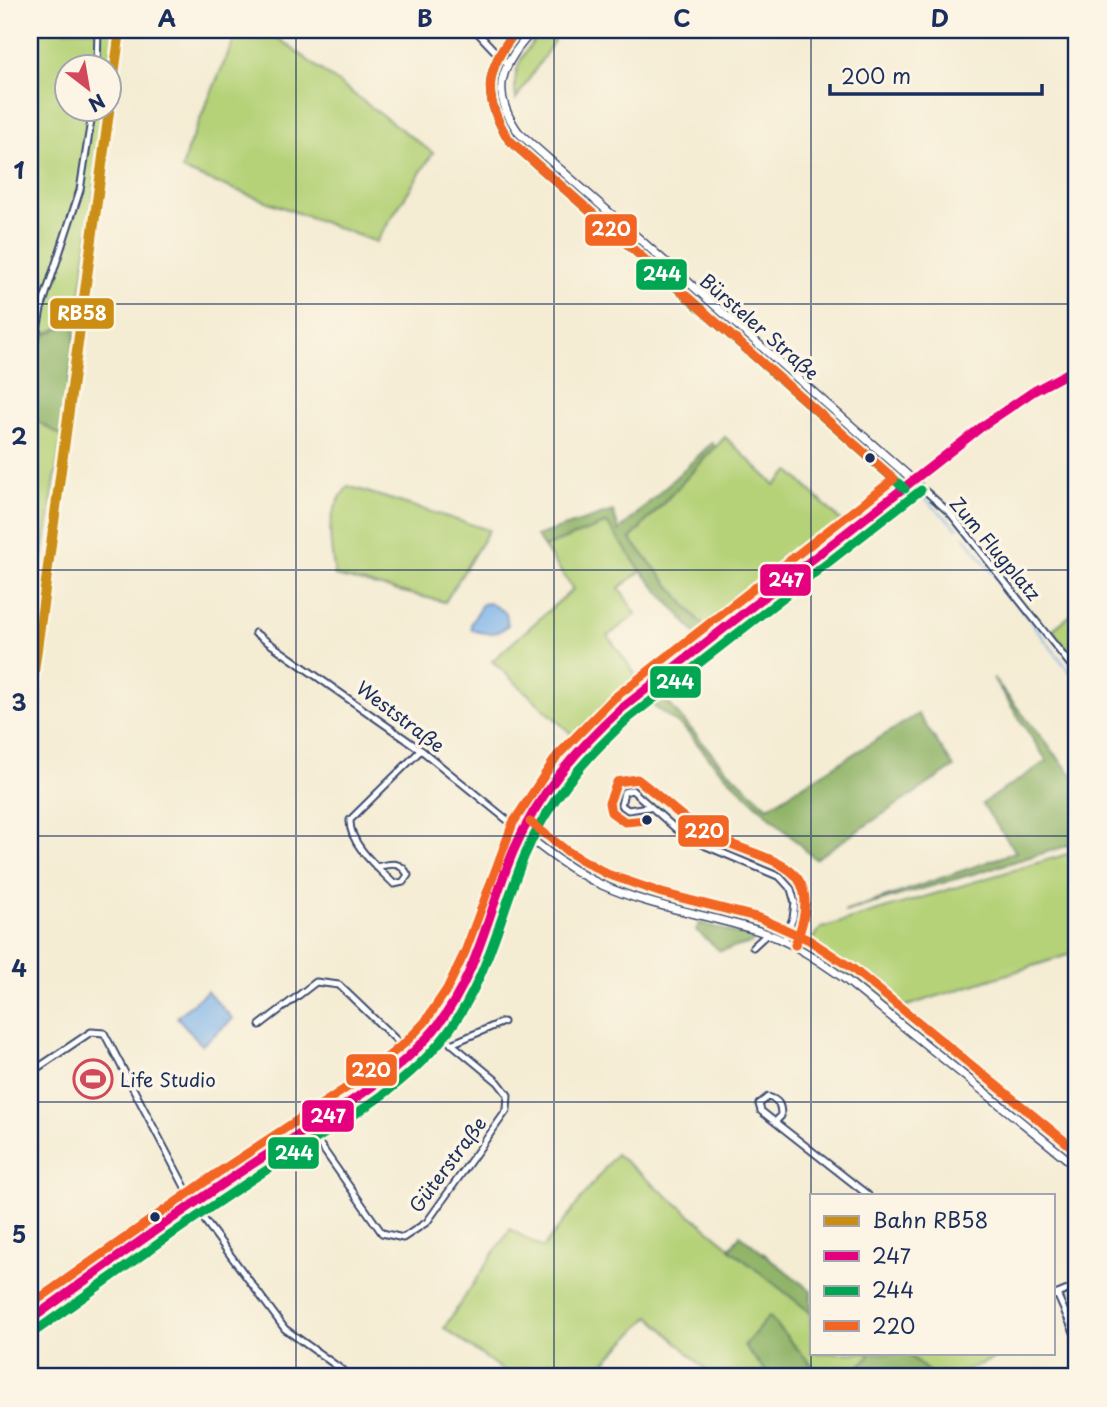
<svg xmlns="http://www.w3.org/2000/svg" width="1107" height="1407" viewBox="0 0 1107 1407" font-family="'Playpen Sans',sans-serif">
<rect width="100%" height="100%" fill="#fcf5e5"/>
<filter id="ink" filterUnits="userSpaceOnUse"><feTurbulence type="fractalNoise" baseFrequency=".0143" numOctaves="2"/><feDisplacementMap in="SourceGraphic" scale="14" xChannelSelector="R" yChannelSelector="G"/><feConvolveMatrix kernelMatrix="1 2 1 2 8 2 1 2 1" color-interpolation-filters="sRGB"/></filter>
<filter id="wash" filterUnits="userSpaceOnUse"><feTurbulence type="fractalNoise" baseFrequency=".00686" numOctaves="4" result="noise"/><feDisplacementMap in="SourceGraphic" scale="28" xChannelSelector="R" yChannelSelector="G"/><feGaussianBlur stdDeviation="1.57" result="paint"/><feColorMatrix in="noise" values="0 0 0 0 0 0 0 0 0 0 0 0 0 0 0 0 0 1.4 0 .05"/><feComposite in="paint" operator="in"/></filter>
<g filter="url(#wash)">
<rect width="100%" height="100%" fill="#f4ecd3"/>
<path fill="#b5d278" stroke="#68806b" stroke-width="2" d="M30,30h86l-7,54 -1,-18h-42v42l39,1 -28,212 -47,19z
M238,30h29l166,123 -57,89 -194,-72 5,-20z
M542,31l12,10 -38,58c-5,-31 7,-46 26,-68z
M35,420l27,16 -19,119 -13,-7v-119z
M725,437l50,48 15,-14 52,51 -135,109 -77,-92z
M348,486l141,44 -44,72 -110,-26c-5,-37 -12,-58 13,-90z
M607,523l34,48 -22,17 17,26 -28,22 35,49 -66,54 -85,-78 81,-72 -29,-42z
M1076,611l1,1v53l-25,-35z
M1077,851v101l-186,59 -83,-67 13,-16z
M616,1154l195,159v40h56l4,2 -23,22h-26l-53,-60 -25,29 27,31h-67l4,-5 -58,-56 -60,61h-78l-68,-49 66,-99 33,19z
M907,1353h100l-57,24h-24l3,-5z"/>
<path fill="#90b468" stroke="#567263" stroke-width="2" d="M77,321l-15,115 -27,-16 -5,9v-38l10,-54z
M712,443l3,4 -85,92 77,91 135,-108 -10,17 -130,102 -61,-70 -34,-48 -63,24 -8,-11 77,-25 6,20z
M993,678l84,103v62l-233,69 172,-60 -34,-48 65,-43z
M658,691l63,73 47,43 150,-93 36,53 -139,92 -97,-91 -34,-40 -38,-27z
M700,923l52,15v5l-32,8 -24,-21z
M740,1235l71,56v22l-81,-64z
M769,1316l53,61h-51l-27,-31z
M867,1353h40l22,20 -3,4h-78l22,-21z"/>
<path fill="#7bb2ea" stroke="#4b70a4" stroke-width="2" d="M490,603l16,10 2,12c-11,11 -22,9 -36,5l-1,-6 11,-20z
M207,991l26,28 -31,26 -25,-28z"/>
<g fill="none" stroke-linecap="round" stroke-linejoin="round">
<path stroke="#7bb2ea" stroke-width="2" d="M922,496l35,32
M964,536l113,145"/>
</g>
</g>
<g filter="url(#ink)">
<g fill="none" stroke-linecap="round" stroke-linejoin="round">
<g stroke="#3c4b70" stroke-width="9">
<path id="minor" d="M475,30l31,33
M97,66l1,-36
M30,367l11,-58 39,-119 13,-82
M913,480l38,34 126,159
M255,633l166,117 101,82
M649,807l-21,3 -7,-5 3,-13 8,-2 44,39 30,17 74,31 11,12 4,14 -2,15 -9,23
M376,867c14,-3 24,-7 32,8l-5,7 -9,2c-16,-16 -45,-40 -44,-64l71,-70
M753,947l14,-13
M260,1025l56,-43 23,3 72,69
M451,1044l52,-22
M30,1073l61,-41 13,1 93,177 88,119 67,48
M775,1122l6,-6c0,-11 -2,-16 -13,-19l-9,7 2,7 107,84
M309,1129l73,104 21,5 24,-16 80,-112 1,-15 -10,-13 -64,-53
M1057,1294l20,45
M1053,1296l24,-10"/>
</g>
<g stroke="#3c4b70" stroke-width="10">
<path id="tertiary" d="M533,30c-31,35 -45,60 -14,103l394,347
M522,832c25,20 51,40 80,53 49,22 103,29 154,45 33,10 61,29 89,49l232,188
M30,1320c73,-52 146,-105 221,-155 64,-43 132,-76 183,-135 37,-45 52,-100 70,-154 23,-67 63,-121 117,-167l363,-284 50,-34 43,-23"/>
</g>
<use href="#minor" stroke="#fff" stroke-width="5"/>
<use href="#tertiary" stroke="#fff" stroke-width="7"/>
<g stroke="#fcf5e5" stroke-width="14">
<path id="bus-1" d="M30,1320c73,-52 146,-106 221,-155 63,-42 134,-77 183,-135 43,-52 54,-118 79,-178 24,-57 63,-102 108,-143l363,-284 50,-34 43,-23"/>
</g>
<g stroke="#fcf5e5" stroke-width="14">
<path id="bus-2" d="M517,30c-33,39 -35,68 -8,110l396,349
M37,1330c74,-52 146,-106 222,-155 63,-42 138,-78 186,-139 42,-54 54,-118 79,-179 23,-55 61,-99 105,-139l292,-228"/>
</g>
<g stroke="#fcf5e5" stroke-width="14">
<path id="bus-3" d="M647,820l-22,2 -14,-10 -2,-9 8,-21 20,-3c25,18 44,40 72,55 59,31 121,24 86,111
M530,822l37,29 40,23 55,19 98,25 49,22 44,29 224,182
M30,1305l186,-131 147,-97 43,-35 19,-20 22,-33 18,-37 48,-129 44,-67 56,-57 281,-220 -385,-339c-27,-42 -25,-71 8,-110"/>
</g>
<use href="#bus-1" stroke="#e5007d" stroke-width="9"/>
<use href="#bus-2" stroke="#00a651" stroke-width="9"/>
<use href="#bus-3" stroke="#f26522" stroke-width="9"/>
<g stroke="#fcf5e5" stroke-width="16">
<path id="rail-1" d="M30,701l90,-671"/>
</g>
<use href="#rail-1" stroke="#cb8e13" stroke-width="10"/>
</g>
</g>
<path fill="none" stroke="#1b2f5e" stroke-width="2" stroke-opacity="0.55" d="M296,30v1347M554,30v1347M811,30v1347M30,304h1047M30,570h1047M30,836h1047M30,1102h1047"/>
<defs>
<g id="stadium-ring" transform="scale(2.0125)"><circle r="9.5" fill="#fcf5e5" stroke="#d1495b" stroke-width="1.5"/><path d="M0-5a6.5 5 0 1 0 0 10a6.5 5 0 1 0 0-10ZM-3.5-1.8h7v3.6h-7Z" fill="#d1495b"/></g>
</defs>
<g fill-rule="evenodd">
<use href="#stadium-ring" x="93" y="1079"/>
</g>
<g fill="#1b2f5e" stroke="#fcf5e5" stroke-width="2.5">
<circle cx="870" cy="458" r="6"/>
<circle cx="647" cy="820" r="6"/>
<circle cx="155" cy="1217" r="6"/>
</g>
<g text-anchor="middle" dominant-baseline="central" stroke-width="7" stroke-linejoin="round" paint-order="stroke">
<g font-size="19" fill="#1b2f5e" stroke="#fcf5e5">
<text transform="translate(760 326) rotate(41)">Bürsteler Straße</text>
<text transform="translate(996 548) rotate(50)">Zum Flugplatz</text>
<text transform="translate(401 716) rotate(37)">Weststraße</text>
<text transform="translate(447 1164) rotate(-53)">Güterstraße</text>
</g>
<g font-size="19" fill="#1b2f5e" stroke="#fcf5e5" text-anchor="start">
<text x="120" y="1079">Life Studio</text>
</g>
</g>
<g stroke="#fcf5e5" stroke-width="2.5">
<rect x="584" y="213" width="54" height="34" rx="7" fill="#f26522"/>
<rect x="635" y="258" width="53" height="33" rx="7" fill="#00a651"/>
<rect x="49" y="297" width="66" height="33" rx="7" fill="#cb8e13"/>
<rect x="759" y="563" width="53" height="34" rx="7" fill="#e5007d"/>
<rect x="649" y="665" width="53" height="34" rx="7" fill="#00a651"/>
<rect x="677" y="814" width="53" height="34" rx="7" fill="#f26522"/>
<rect x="345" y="1053" width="53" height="34" rx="7" fill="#f26522"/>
<rect x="301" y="1099" width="54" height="34" rx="7" fill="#e5007d"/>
<rect x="267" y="1136" width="53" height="34" rx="7" fill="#00a651"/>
</g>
<g font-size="19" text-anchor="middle" font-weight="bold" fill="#fff">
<text x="611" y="236">220</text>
<text x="662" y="281">244</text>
<text x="82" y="320">RB58</text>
<text x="786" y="587">247</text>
<text x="675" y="689">244</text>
<text x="704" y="838">220</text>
<text x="371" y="1077">220</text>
<text x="328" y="1123">247</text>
<text x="294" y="1160">244</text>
</g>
<rect width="1107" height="1407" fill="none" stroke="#fcf5e5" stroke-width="77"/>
<rect x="810" y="1194" width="245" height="161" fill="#fcf5e5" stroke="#a2a6af" stroke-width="2"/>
<rect x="824" y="1216" width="35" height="10" fill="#cb8e13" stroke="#a2a6af" stroke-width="2"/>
<text x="872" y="1228" font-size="21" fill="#1b2f5e">Bahn RB58</text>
<rect x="824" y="1251" width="35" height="10" fill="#e5007d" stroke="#a2a6af" stroke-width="2"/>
<text x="872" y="1264" font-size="21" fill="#1b2f5e">247</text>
<rect x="824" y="1286" width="35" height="10" fill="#00a651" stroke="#a2a6af" stroke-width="2"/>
<text x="872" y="1298" font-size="21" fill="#1b2f5e">244</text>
<rect x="824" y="1321" width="35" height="10" fill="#f26522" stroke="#a2a6af" stroke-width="2"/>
<text x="872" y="1334" font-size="21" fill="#1b2f5e">220</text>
<g transform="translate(88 88) rotate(149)"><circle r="33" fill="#fcf5e5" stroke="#a2a6af" stroke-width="2"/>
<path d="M0-5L12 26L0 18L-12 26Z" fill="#d1495b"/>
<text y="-10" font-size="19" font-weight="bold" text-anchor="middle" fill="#1b2f5e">N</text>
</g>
<path d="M830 84v10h212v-10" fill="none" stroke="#1b2f5e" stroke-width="3.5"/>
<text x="841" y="84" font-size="21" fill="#1b2f5e" stroke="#fcf5e5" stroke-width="5" paint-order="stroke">200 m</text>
<rect x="38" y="38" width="1030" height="1330" fill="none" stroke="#1b2f5e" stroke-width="2.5"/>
<g font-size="23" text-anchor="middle" font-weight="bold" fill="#1b2f5e">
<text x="167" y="27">A</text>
<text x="425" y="27">B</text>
<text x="682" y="27">C</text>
<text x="940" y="27">D</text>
<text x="19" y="179">1</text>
<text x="19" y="445">2</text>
<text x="19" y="711">3</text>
<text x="19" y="977">4</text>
<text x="19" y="1243">5</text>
</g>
</svg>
